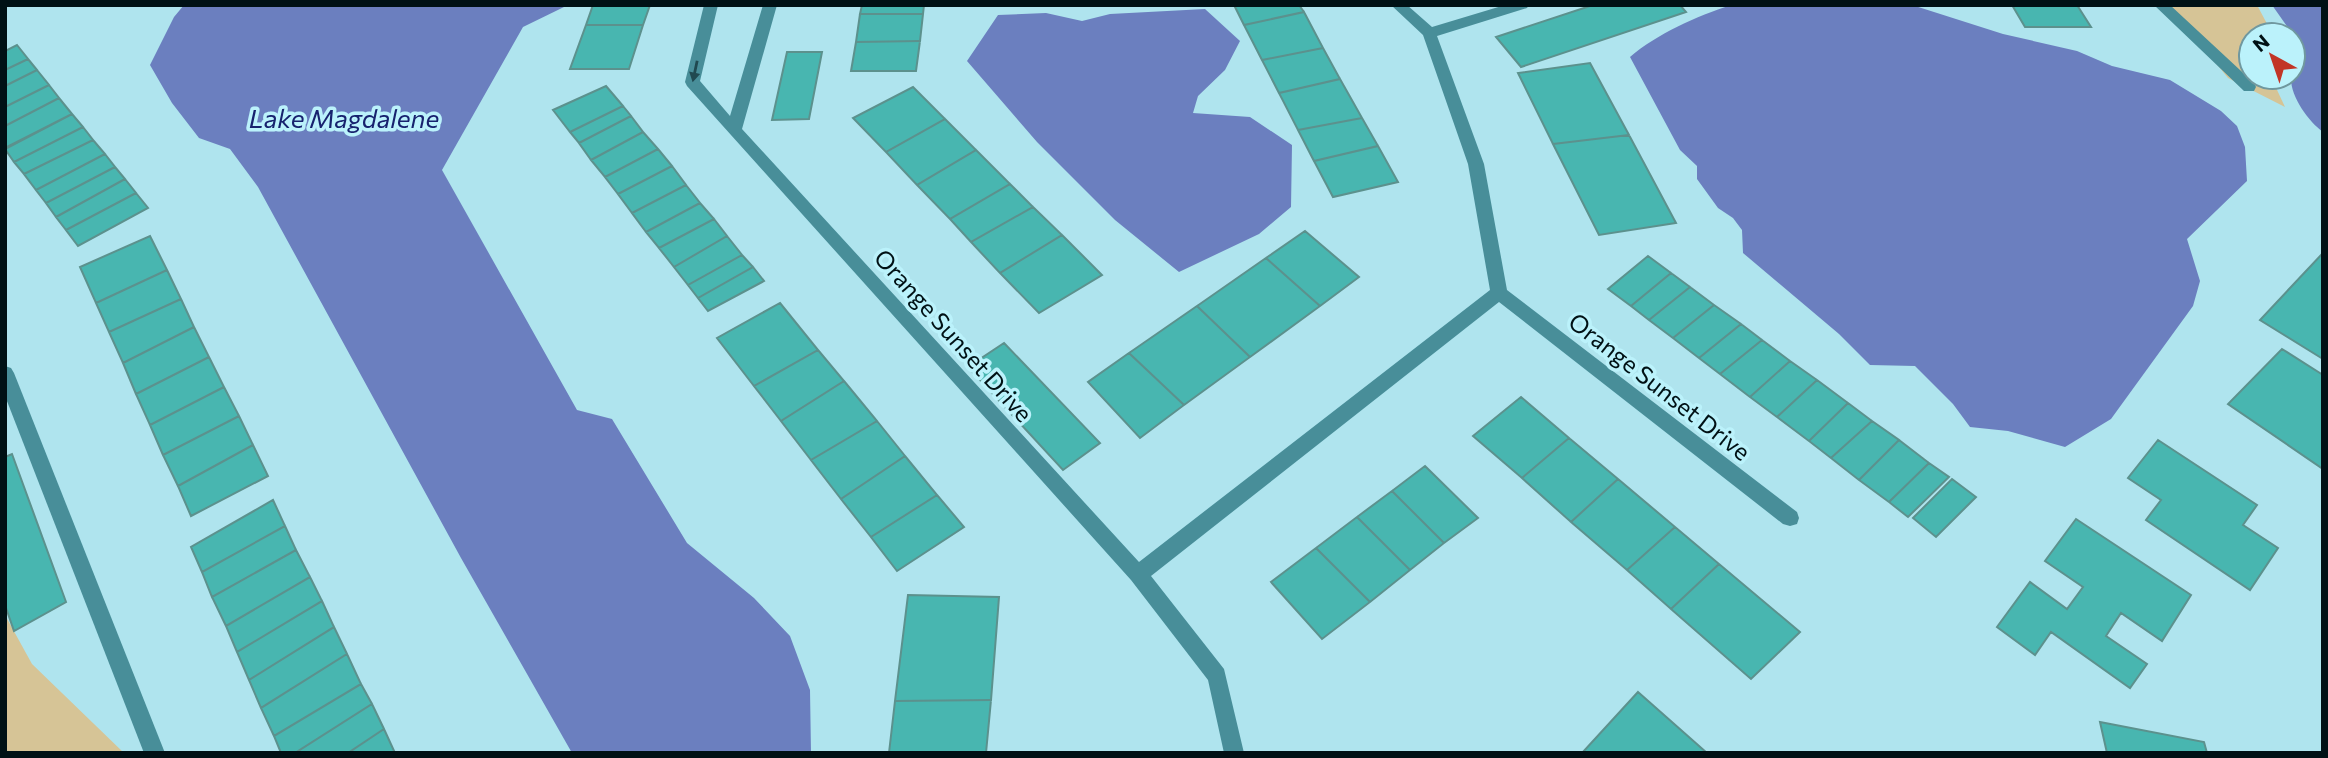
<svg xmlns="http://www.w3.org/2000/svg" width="2328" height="758" viewBox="0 0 2328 758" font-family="Commissioner,sans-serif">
<rect width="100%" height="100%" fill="#afe4ee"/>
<path fill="#d6c496" d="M2169,5h88l16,30h-22v42h20l14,30 -57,-29z
M5,615l27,49 92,89h-119z"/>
<path fill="#6b7fbf" d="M184,5h379l1,2 -41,20 -81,143 135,240 35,9 75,124 67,55 36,38 20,54 1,63h-239l-111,-195 -203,-371 -28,-38 -31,-11 -27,-35 -22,-38 24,-48z
M1731,5h181l91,29 74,17 35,15 58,14 51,31 16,15 8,21 2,34 -60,58 13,42 -7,25 -82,113 -46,28 -57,-16 -38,-4 -17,-23 -38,-38 -45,-1 -31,-31 -96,-81 -1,-23 -9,-12 -15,-10 -21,-29v-13l-17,-16 -50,-93c27,-23 67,-41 101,-52z
M2272,5h51v127c-15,-11 -33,-36 -32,-55h2v-42z
M1205,9l35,32 -15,29 -27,26 -5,17 57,4 42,28 -1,62 -32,27 -80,38 -64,-52 -78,-78 -70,-81 31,-46 48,-2 36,8 28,-7z"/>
<path fill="#48b6b0" stroke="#5c918d" stroke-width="2" d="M593,5h57l-7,20h-57z
M862,5h62l-1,9h-63z
M1234,5h65l5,7 -60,13z
M1593,5h87l6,7 -165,55 -25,-30z
M2012,5h65l14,22h-66z
M1304,12l19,36 -61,12 -18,-35z
M860,14h63l-3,27 -64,1z
M586,25h57l-14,44h-59z
M920,41l-4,30h-65l5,-29z
M17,45l11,14 -23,11v-19z
M1323,48l17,31 -61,14 -17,-33z
M787,52h35l-13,67 -37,1z
M28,59l9,11 -32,16v-16z
M1590,63l39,72 -76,9 -35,-71z
M37,70l12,15 -44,22v-21z
M1340,79l22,39 -64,12 -19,-37z
M49,85l10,13 -54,28v-19z
M606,86l17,20 -53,26 -17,-22z
M913,87l32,32 -59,33 -33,-34z
M59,98l13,16 -67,34v-22z
M623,106l8,10 -52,27 -9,-11z
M72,114l11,13 -69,35 -9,-13z
M631,116l12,16 -52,28 -12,-17z
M1362,118l16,28 -64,15 -16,-31z
M945,119l31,31 -59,35 -31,-33z
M83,127l10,13 -69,34 -10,-12z
M643,132l15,17 -53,28 -14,-17z
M1629,135l47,88 -77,12 -46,-91z
M93,140l12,14 -69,36 -12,-16z
M1378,146l20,36 -65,15 -19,-36z
M658,149l14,17 -54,28 -13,-17z
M976,150l34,34 -60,35 -33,-34z
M105,154l10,13 -69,36 -10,-13z
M672,166l14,19 -54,28 -14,-19z
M115,167l10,12 -69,38 -10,-14z
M125,179l11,14 -70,37 -10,-13z
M1010,184l23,23 -62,35 -21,-23z
M686,185l14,18 -54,29 -14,-19z
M136,193l12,15 -70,38 -12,-16z
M700,203l14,16 -55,29 -13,-16z
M1033,207l29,28 -62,38 -29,-31z
M714,219l13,17 -53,31 -15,-19z
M1305,231l54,46 -39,29 -54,-48z
M1062,235l40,40 -63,38 -39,-40z
M150,236l17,34 -71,33 -16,-36z
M727,236l15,19 -54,30 -14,-18z
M2322,254h1v105l-63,-39z
M742,255l11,12 -55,31 -10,-13z
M1648,256l23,17 -40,33 -23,-17z
M1266,258l54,48 -70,51 -53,-51z
M753,267l11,14 -56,30 -10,-13z
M167,270l14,29 -72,33 -13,-29z
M1671,273l19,14 -41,33 -18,-14z
M1690,287l24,18 -41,33 -24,-18z
M181,299l13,28 -71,36 -14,-31z
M780,303l38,47 -64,36 -37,-48z
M1714,305l27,19 -42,34 -26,-20z
M1197,306l53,51 -66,48 -55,-52z
M1741,324l21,16 -42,34 -21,-16z
M194,327l15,30 -73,37 -13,-31z
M1762,340l28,21 -40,36 -30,-23z
M1004,343l96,100 -37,27 -95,-103z
M2282,349l41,26v94l-95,-65z
M818,350l26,31 -63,40 -27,-35z
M1129,353l55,52 -44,33 -52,-56z
M209,357l15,30 -74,38 -14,-31z
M1790,361l27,19 -40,37 -27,-20z
M1817,380l31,23 -39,38 -32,-24z
M844,381l33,40 -66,39 -30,-39z
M224,387l15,29 -76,39 -13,-30z
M1521,397l48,41 -47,40 -49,-42z
M1848,403l24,18 -41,37 -22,-17z
M239,416l14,29 -75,41 -15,-31z
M877,421l28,35 -64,43 -30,-39z
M1872,421l27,19 -40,40 -28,-22z
M1569,438l49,41 -47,43 -49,-44z
M1899,440l30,23 -40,39 -30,-22z
M2158,440l99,65 -14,20 35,23 -28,42 -104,-70 15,-20 -33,-22z
M253,445l15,31 -77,40 -13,-30z
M12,454l54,148 -52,29 -9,-26v-148z
M905,456l32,39 -66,42 -30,-38z
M1929,463l20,14 -41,40 -19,-15z
M1425,466l53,52 -34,25 -52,-52z
M1618,479l57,48 -48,43 -56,-48z
M1952,479l24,18 -40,40 -23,-19z
M1392,491l52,52 -34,27 -53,-53z
M937,495l27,32 -67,44 -26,-34z
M273,500l12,26 -83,46 -11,-25z
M1357,517l53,53 -40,32 -54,-54z
M2076,519l115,76 -29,46 -41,-28 -15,23 41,28 -17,24 -79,-56 -16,23 -38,-28 33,-45 37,27 16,-22 -38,-26z
M285,526l11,24 -84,47 -10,-25z
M1675,527l44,37 -48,45 -44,-39z
M1316,548l54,54 -48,37 -51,-57z
M296,550l14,27 -84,49 -14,-29z
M1719,564l81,68 -49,47 -80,-70z
M310,577l12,24 -85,51 -11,-26z
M908,595l91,2 -8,103 -96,1z
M322,601l12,26 -85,53 -12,-28z
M334,627l13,27 -86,54 -12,-28z
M347,654l14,30 -87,52 -13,-28z
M361,684l11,20 -77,49h-14l-7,-17z
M1638,692l69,61h-125z
M991,700l-5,53h-97l6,-52z
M372,704l12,25 -36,24h-53z
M2100,722l104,20 3,11h-100z
M384,729l11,24h-47z"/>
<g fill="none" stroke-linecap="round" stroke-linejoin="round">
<path fill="#488e99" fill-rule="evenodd" d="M5,366l6,2 3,5 151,380h-21l-139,-357z"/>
<path fill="#488e99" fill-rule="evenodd" d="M704,5h14l-18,76 30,35 33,-111h14l-35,124 397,433 351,-272 -22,-126 -45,-129 -32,-30h16l25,22 73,-22h24l-2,3 -90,28 47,128 23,126 290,222 2,6 -2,6 -7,2 -7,-2 -284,-222 -348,274 73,93 20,84h-20l-16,-73 -77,-100 -444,-494 -2,-4z
M2154,5h16l84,78 2,4 -2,4h-10z"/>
</g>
<defs><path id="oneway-solid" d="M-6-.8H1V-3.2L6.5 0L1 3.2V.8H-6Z" transform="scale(1.75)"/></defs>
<use fill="#204950" href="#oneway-solid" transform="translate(695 71) rotate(102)"/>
<g text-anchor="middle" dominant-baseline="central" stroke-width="7" stroke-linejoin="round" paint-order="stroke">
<g font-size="24" fill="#001115" stroke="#bbf2fb">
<text transform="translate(954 335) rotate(48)">Orange Sunset Drive</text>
<text transform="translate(1660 386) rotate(38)">Orange Sunset Drive</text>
</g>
<g font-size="26" font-style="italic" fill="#17226e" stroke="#bbf2fb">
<text x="344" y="117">Lake Magdalene</text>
</g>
</g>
<rect width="2328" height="758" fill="none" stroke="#001115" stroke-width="14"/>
<g transform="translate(2272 56) rotate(320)"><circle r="33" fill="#bbf2fb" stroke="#70989f" stroke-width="2"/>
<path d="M0-5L12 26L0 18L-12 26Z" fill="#c23526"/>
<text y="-10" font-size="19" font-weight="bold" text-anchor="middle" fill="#001115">N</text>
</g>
</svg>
